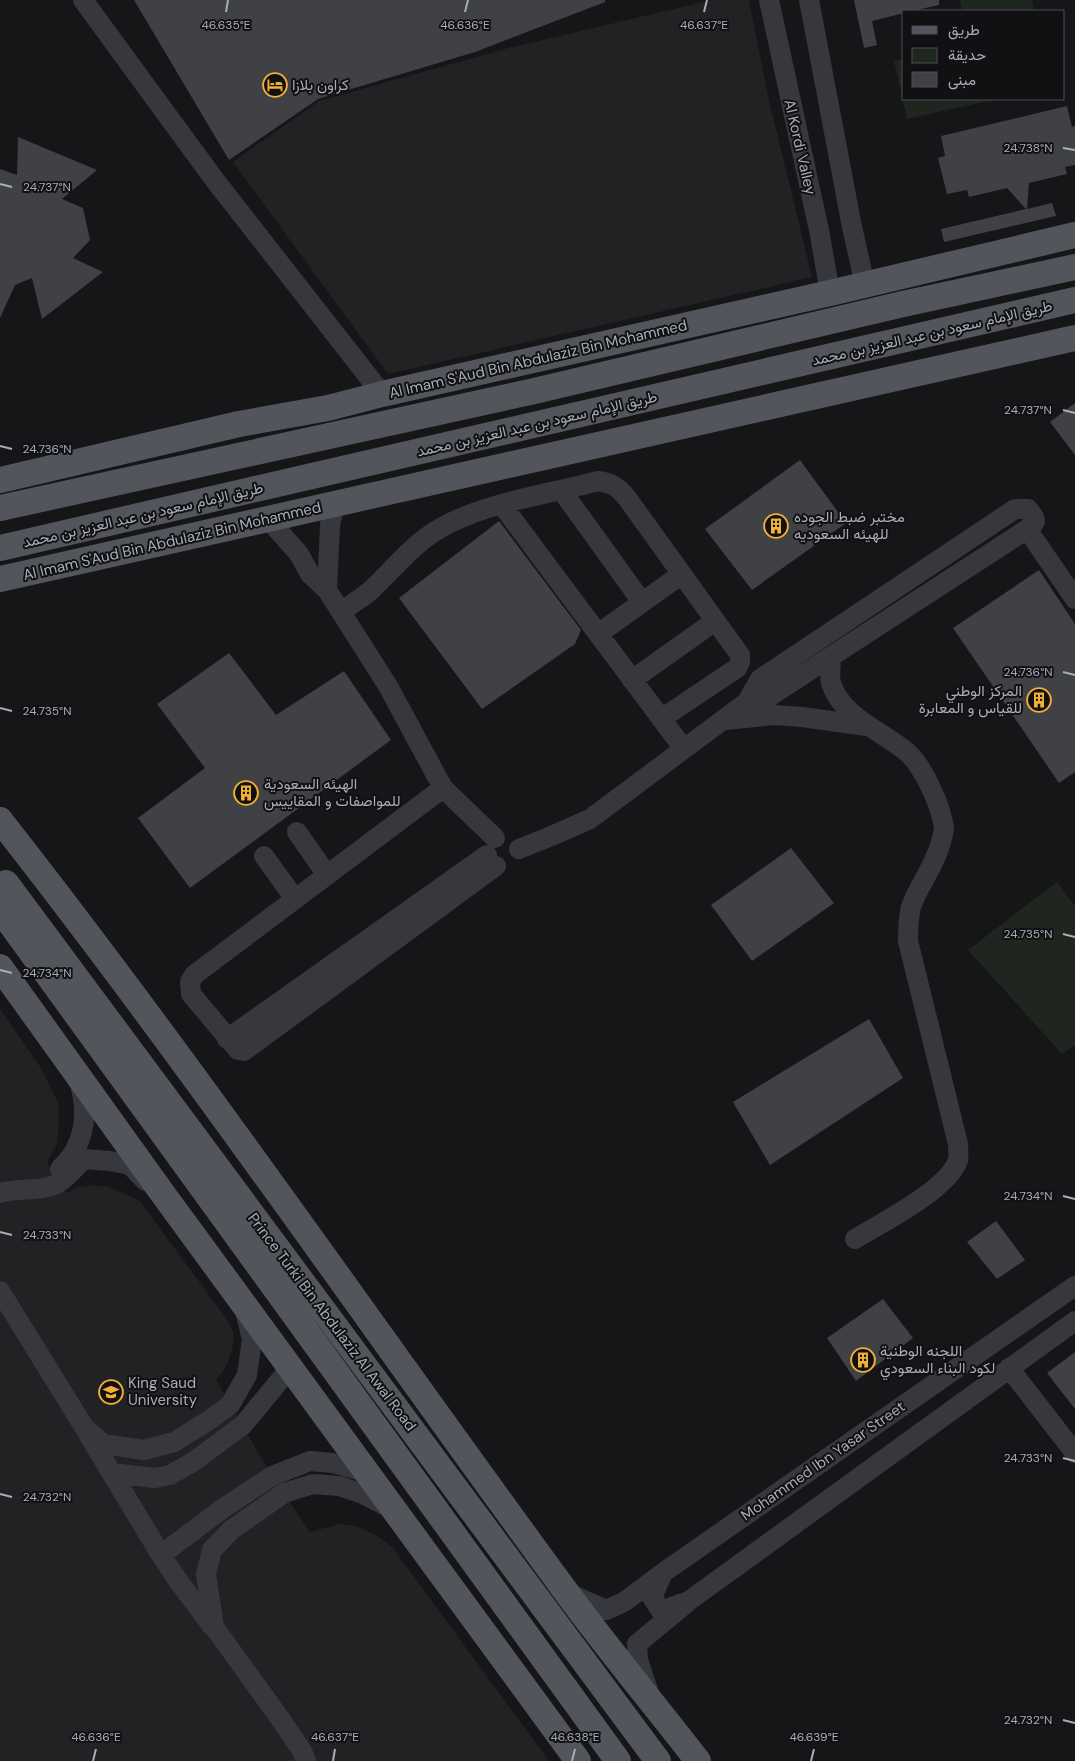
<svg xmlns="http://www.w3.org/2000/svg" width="1075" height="1761" viewBox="0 0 1075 1761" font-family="'DM Sans',Vazirmatn,sans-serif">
<rect width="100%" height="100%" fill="#161618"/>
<path fill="#222225" d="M712,0h37l20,100 43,177 -424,97 -155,-212 86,-61 186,-52z
M0,1009l41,59 17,35 1,21 -2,18 -10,21 20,30 11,-6 14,-2 17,2 30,13 87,118 8,16 -2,17 -7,18 -9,11 56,96 38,56 29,-8 17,2 23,11 14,11 156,213h-549z"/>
<path fill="#1e261f" d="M960,0h72l2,11h-72z
M904,59v40h93l-90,20 -13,-58z
M1057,882l18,24v139l-13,9 -94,-104z"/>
<path fill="#404145" d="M134,0h471v2l-130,50 -157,47 -89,61z
M854,0h85v5l-27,6h-8v2l-32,8 5,24 -13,3z
M1067,106l5,21 3,-1v39l-10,2 2,7 -38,9 -2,26 25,-6 4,13 -112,26 -3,-13 85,-20 -19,-21 -38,9 -2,-7 -20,4 -9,-36 7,-2 -4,-20z
M18,137l79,33 -35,29 21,9 7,32 -17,18 30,14 -61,47 -10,-41 -17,7 -15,33v-149l17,6z
M1075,403v52l-25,-33z
M800,460l46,63 -94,67 -47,-61z
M499,521l82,109 -6,14 -93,65 -83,-111z
M1039,570l36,54v148l-16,11 -106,-155z
M229,653l47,62 68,-44 47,69 -201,148 -52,-70 67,-50 -48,-64z
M791,848l43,55 -82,58 -41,-56z
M869,1019l34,59 -133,87 -37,-63z
M996,1221l29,39 -28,19 -30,-37z
M883,1299l30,39 -57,43 -29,-43z
M1075,1352v57l-28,-36z"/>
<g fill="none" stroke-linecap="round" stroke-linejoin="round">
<path stroke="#37383d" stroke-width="20" d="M83,0l131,179 168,215
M769,0l51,235 10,58
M809,0l43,227 13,58
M562,491l80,111
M502,505l182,244
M269,520l30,34 11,20 17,16 61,96 55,102 52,50
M1027,529l48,70
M327,590l3,-65 5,-21
M341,612c9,-7 19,-13 28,-20 22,-20 40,-44 65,-60 45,-29 112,-37 164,-51 14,2 20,6 29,17l113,157v7l-3,6 -76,51
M598,634l84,-60
M831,657c0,8 -2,18 0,26 11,35 52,48 77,70 16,15 33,53 36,75 0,4 -2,10 -3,14 -6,24 -22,42 -30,65 -3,11 -3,23 -3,34l50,203c0,5 1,11 0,16 -9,29 -77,63 -103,79
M632,680l83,-59
M725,720l50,-5 27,2 65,9
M443,788l-249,187 -4,7 1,12 47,56 6,1 252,-185
M297,832l30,43
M519,849l30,-12 41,-18 157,-117 23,-6 262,-170 3,-5 -1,-4 -6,-8h-13l-255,170 -13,23
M264,856l31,43
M227,1039l260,-184
M60,1169c5,-6 12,-12 15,-19 12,-22 11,-46 4,-69
M0,1193c19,-6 45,0 61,-12 8,-6 15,-14 23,-22l26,2 20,4 15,16
M0,1291l84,136 19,17 41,6 30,-8 34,-21 22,-16 17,-30 5,-36 -7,-28
M1009,1368l66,85
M88,1434l73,121 18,27 33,44
M112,1473l43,5 15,-3 23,-13 50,-37 47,-57
M161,1555l61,-46 50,-33 38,-15 23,2 35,10
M663,1573l-11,24 9,14 22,-8
M568,1593l38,17 18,-8 40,-30 411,-286
M649,1693l-11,-33 -1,-16 53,-44 385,-279
M306,1761l-4,-10 -23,-34 -65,-90 -8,-53 6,-24 19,-20 53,-37 29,-9 26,2 24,8 29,15"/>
<path stroke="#53555c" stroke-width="26" d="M0,480l239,-56 89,-16 54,-14 448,-101 245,-58
M0,508l530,-116 373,-88 172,-37
M0,548l1075,-248
M0,579l1075,-241
M0,820c196,250 376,513 564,769 43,59 90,115 134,172
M6,883l652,878
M0,909l618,852
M0,967l163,227 415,567"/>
</g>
<path fill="none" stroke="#a8adb8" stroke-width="2" d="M226,12l2,-12M465,12l3,-12M704,12l3,-12M1063,148l12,2M0,184l12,3M1063,410l12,3M0,446l12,3M1063,672l12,3M0,708l12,3M1063,934l12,3M0,970l12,3M1063,1196l12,3M0,1232l12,3M1063,1458l12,3M0,1494l12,3M1063,1720l12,3M93,1761l3,-12M333,1761l2,-12M572,1761l3,-12M811,1761l3,-12"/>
<defs>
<g id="hotel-ring" transform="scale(1.25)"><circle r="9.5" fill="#111113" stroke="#f2b134" stroke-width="1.5"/><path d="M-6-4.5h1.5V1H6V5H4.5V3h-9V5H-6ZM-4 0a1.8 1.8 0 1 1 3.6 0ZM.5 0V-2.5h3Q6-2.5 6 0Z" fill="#f2b134"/></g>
<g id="building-ring" transform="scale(1.25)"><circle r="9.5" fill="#111113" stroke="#f2b134" stroke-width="1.5"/><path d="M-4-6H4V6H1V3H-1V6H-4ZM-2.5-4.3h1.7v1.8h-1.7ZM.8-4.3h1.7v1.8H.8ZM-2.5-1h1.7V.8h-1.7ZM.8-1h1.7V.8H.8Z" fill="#f2b134"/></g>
<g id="university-ring" transform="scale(1.25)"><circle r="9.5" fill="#111113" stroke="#f2b134" stroke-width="1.5"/><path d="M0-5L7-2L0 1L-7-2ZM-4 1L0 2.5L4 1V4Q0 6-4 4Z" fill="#f2b134"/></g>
</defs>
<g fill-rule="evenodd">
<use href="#hotel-ring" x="275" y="85"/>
<use href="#building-ring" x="776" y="526"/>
<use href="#building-ring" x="1039" y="700"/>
<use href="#building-ring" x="246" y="793"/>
<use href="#building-ring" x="863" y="1360"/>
<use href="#university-ring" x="111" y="1392"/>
</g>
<g text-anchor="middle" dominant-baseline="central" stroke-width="4" stroke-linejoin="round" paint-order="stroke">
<g font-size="15" fill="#a8adb8" stroke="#111113" text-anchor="start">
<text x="292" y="85">كراون بلازا</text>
<text x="794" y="517">مختبر ضبط الجوده<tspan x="794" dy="17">للهيئه السعوديه</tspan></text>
<text x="1022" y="691" text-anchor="end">المركز الوطني<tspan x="1022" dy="17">للقياس و المعابرة</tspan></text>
<text x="264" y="784">الهيئه السعودية<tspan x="264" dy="17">للمواصفات و المقاييس</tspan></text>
<text x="880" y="1351">اللجنه الوطنية<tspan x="880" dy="17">لكود البناء السعودي</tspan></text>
<text x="128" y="1383">King Saud<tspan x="128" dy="17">University</tspan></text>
</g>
<g font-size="15" fill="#a8adb8" stroke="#111113">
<text transform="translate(800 147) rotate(77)">Al Kordi Valley</text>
<text transform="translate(932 333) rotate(-13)">طريق الإمام سعود بن عبد العزيز بن محمد</text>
<text transform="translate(538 359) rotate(-13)">Al Imam S'Aud Bin Abdulaziz Bin Mohammed</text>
<text transform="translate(537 424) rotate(-13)">طريق الإمام سعود بن عبد العزيز بن محمد</text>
<text transform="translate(143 515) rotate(-13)">طريق الإمام سعود بن عبد العزيز بن محمد</text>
<text transform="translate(172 541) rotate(-13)">Al Imam S'Aud Bin Abdulaziz Bin Mohammed</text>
<text transform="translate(332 1322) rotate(53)">Prince Turki Bin Abdulaziz Al Awal Road</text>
<text transform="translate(823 1461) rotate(-35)">Mohammed Ibn Yasar Street</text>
</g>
</g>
<g font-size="12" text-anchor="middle" fill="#a8adb8" stroke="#111113" stroke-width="4" stroke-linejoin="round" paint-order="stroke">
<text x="226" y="29">46.635°E</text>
<text x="465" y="29">46.636°E</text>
<text x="704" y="29">46.637°E</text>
<text x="1028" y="152">24.738°N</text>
<text x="47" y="191">24.737°N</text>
<text x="1028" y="414">24.737°N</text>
<text x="47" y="453">24.736°N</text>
<text x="1028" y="676">24.736°N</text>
<text x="47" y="715">24.735°N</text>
<text x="1028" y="938">24.735°N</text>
<text x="47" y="977">24.734°N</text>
<text x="1028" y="1200">24.734°N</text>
<text x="47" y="1239">24.733°N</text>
<text x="1028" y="1462">24.733°N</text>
<text x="47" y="1501">24.732°N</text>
<text x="1028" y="1724">24.732°N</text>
<text x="96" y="1741">46.636°E</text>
<text x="335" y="1741">46.637°E</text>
<text x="575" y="1741">46.638°E</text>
<text x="814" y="1741">46.639°E</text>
</g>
<rect x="902" y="10" width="162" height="90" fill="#111113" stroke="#4d4f55"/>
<rect x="912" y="26" width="25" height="8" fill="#53555c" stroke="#4d4f55"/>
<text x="948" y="35" font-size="15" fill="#a8adb8">طريق</text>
<rect x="912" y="48" width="25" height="15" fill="#1e261f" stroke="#4d4f55"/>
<text x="948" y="60" font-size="15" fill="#a8adb8">حديقة</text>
<rect x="912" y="72" width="25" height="15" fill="#404145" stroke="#4d4f55"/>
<text x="948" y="85" font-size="15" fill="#a8adb8">مبنى</text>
</svg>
